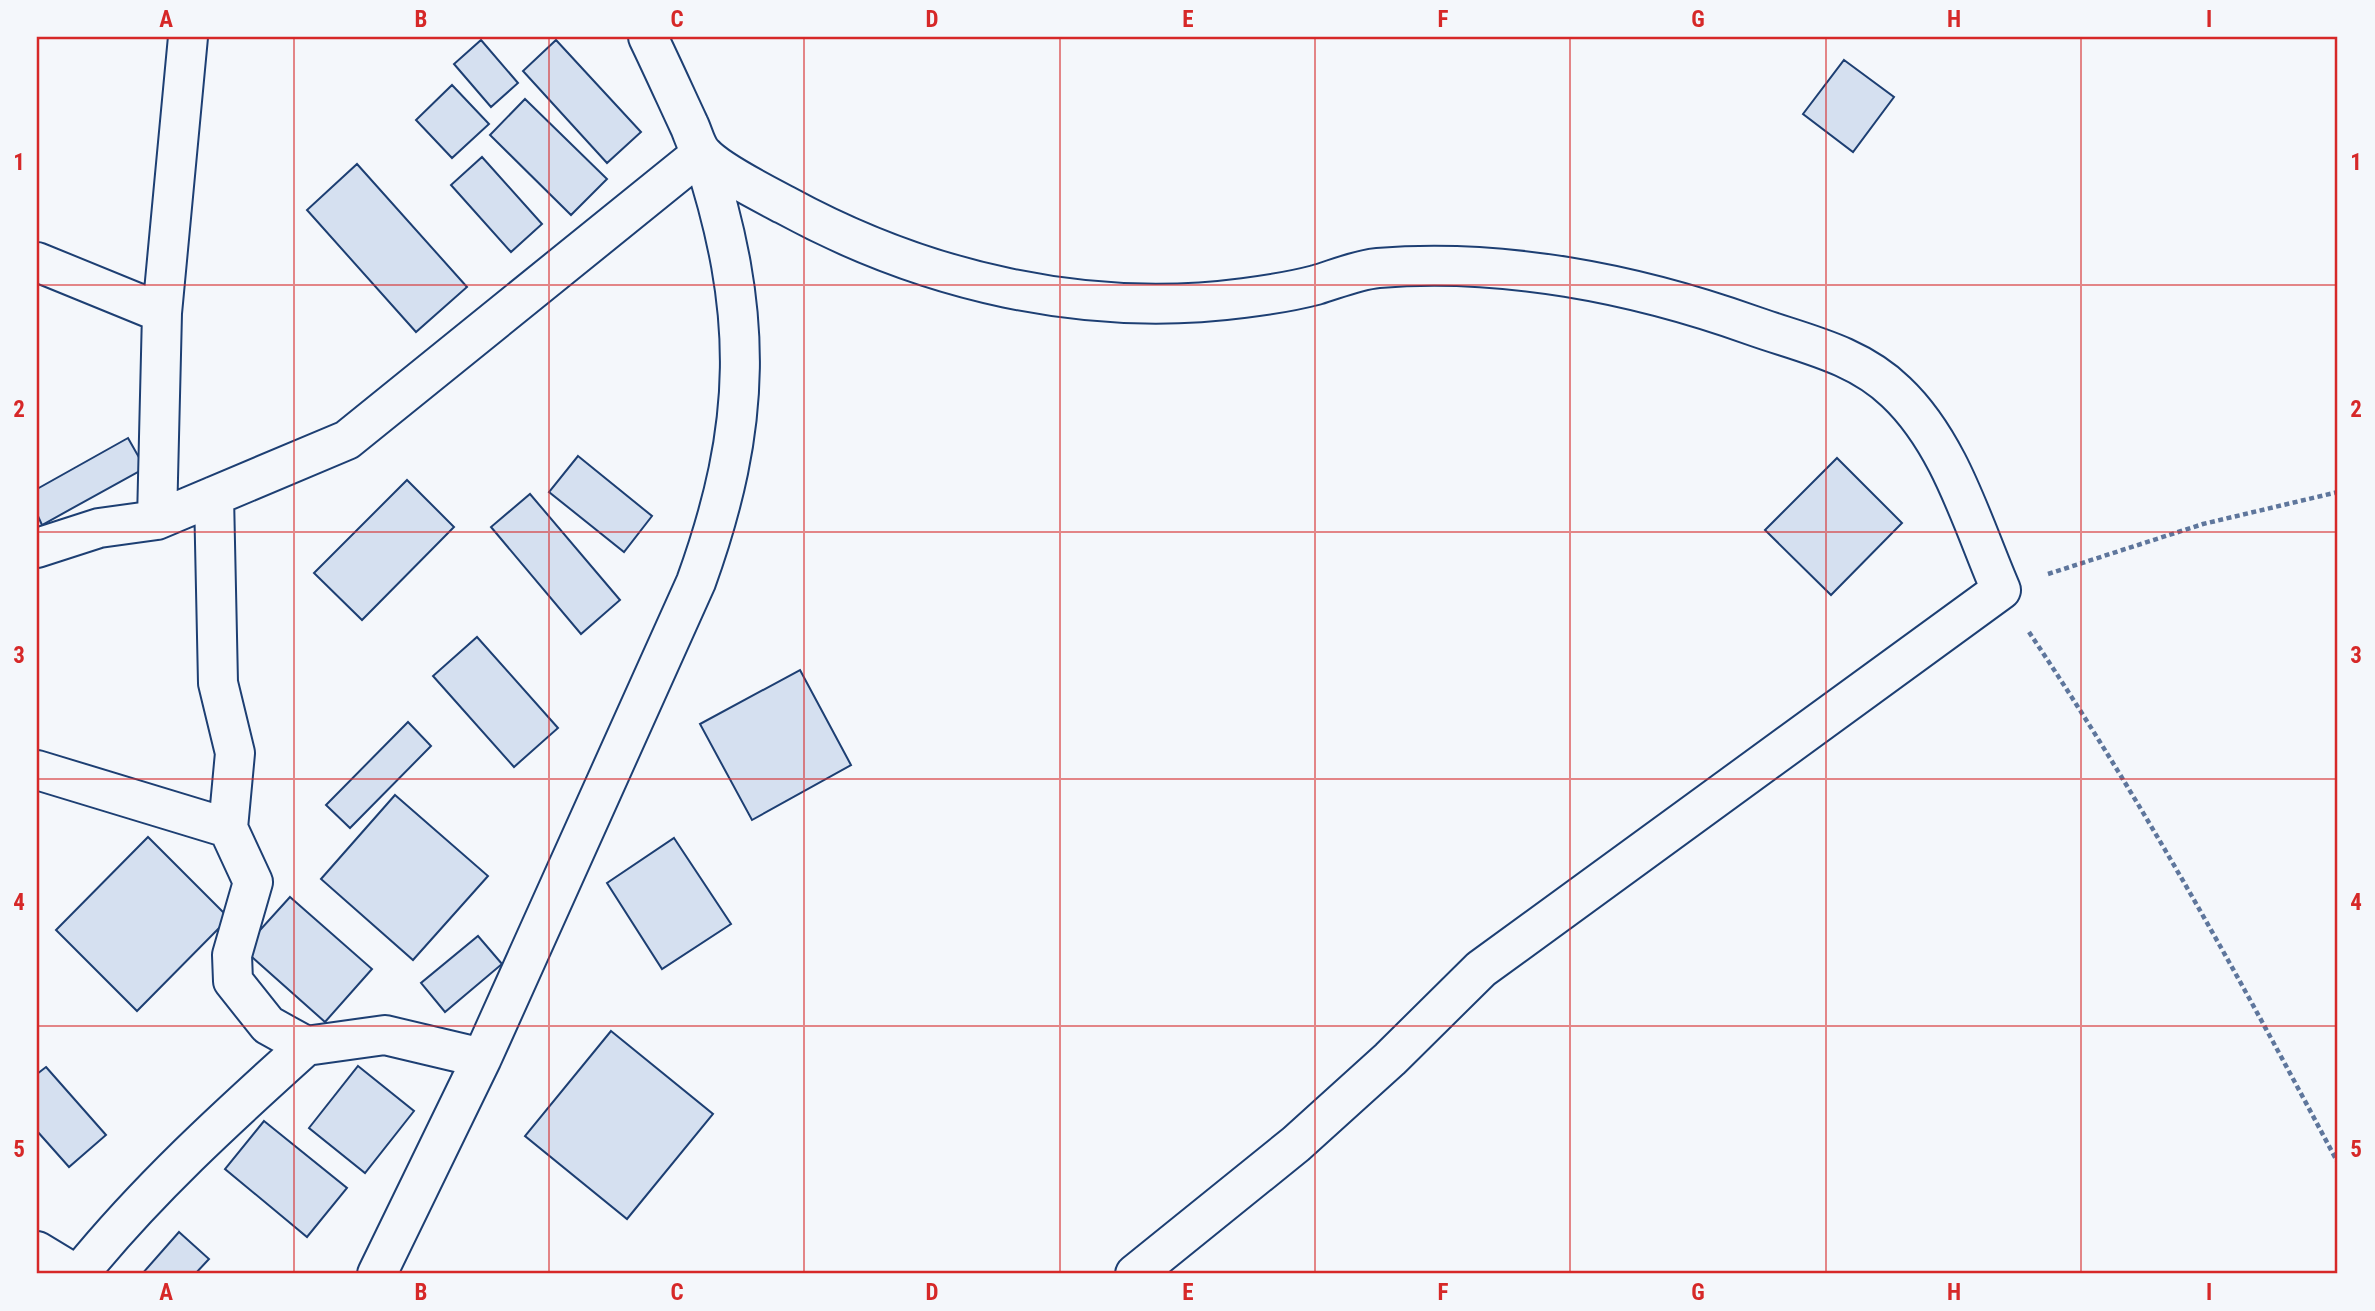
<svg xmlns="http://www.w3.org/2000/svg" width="2375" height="1311" viewBox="0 0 2375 1311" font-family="'Roboto Condensed',sans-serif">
<rect width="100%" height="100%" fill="#f4f7fb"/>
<path fill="#d5e0f0" stroke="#1d3f73" stroke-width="2" d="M481,40l37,43 -27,24 -37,-43z
M556,40l85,92 -34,31 -84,-92z
M1844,60l50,37 -41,55 -50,-38z
M452,85l37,39 -37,34 -36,-38z
M525,99l82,80 -36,36 -81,-80z
M482,157l60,67 -31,28 -60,-67z
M357,164l110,123 -51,45 -109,-122z
M128,438l17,30 -103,57 -5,-11v-25z
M578,456l74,60 -28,36 -75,-60z
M1837,458l65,65 -71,72 -66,-65z
M407,480l47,47 -92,93 -48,-47z
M530,494l90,106 -39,34 -90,-107z
M477,637l81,91 -44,39 -81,-91z
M800,670l51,95 -99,55 -52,-96z
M408,722l23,24 -81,82 -24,-23z
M395,795l93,81 -75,84 -92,-81z
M148,837l81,81 -92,93 -81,-81z
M674,838l57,86 -69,45 -55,-86z
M290,897l82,72 -47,53 -82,-73z
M478,936l24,28 -57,48 -24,-29z
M611,1031l102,83 -86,105 -102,-83z
M358,1066l56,45 -49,62 -56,-45z
M46,1067l60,68 -37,32 -32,-36v-57z
M264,1121l83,67 -40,49 -82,-68z
M179,1232l30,27 -14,15h-53z"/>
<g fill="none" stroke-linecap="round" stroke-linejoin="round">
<g stroke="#1d3f73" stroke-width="42">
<path id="minor" d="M648,37c14,29 27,58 41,88 4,8 7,22 14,29 15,17 61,40 82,51 139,76 300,114 459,93 24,-3 49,-7 72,-13 20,-6 41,-15 62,-17 125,-10 255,15 373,57 50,18 105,28 145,67 54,51 76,131 105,198l-520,379 -91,90 -94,85 -161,130
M37,262l125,51
M214,496l4,187 17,70 -7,75 25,54 -21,73 1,26 35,44 38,21 79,-11 97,23
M157,520l5,-207 26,-276
M37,548l62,-20 58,-8 190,-80 355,-287c52,159 51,271 -6,429l-214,476 -105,216
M37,770l191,58
M37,1251l38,23
M79,1274c68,-84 147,-156 227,-228"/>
</g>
<path stroke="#5e769c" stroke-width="4.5" stroke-dasharray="5 3.5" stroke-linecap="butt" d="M2048,574l155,-50 135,-32
M2029,632c114,170 213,350 309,531"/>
<use href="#minor" stroke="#f4f7fb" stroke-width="38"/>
</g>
<path fill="none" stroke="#d62828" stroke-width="2" stroke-opacity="0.55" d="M294,37v1237M549,37v1237M804,37v1237M1060,37v1237M1315,37v1237M1570,37v1237M1826,37v1237M2081,37v1237M37,285h2301M37,532h2301M37,779h2301M37,1026h2301"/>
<rect width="2375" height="1311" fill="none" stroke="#f4f7fb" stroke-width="77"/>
<rect x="38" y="38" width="2298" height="1234" fill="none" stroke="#d62828" stroke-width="2.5"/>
<g font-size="23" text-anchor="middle" font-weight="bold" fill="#d62828">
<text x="166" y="27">A</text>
<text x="421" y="27">B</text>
<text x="677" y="27">C</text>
<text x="932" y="27">D</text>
<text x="1188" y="27">E</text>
<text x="1443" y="27">F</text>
<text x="1698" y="27">G</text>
<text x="1954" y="27">H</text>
<text x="2209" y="27">I</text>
<text x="19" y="170">1</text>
<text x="2356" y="170">1</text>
<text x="19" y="417">2</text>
<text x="2356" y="417">2</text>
<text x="19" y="663">3</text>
<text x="2356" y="663">3</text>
<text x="19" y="910">4</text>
<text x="2356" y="910">4</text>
<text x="19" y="1157">5</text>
<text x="2356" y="1157">5</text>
<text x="166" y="1300">A</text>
<text x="421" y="1300">B</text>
<text x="677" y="1300">C</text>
<text x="932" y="1300">D</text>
<text x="1188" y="1300">E</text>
<text x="1443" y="1300">F</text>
<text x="1698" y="1300">G</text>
<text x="1954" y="1300">H</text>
<text x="2209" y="1300">I</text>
</g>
</svg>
